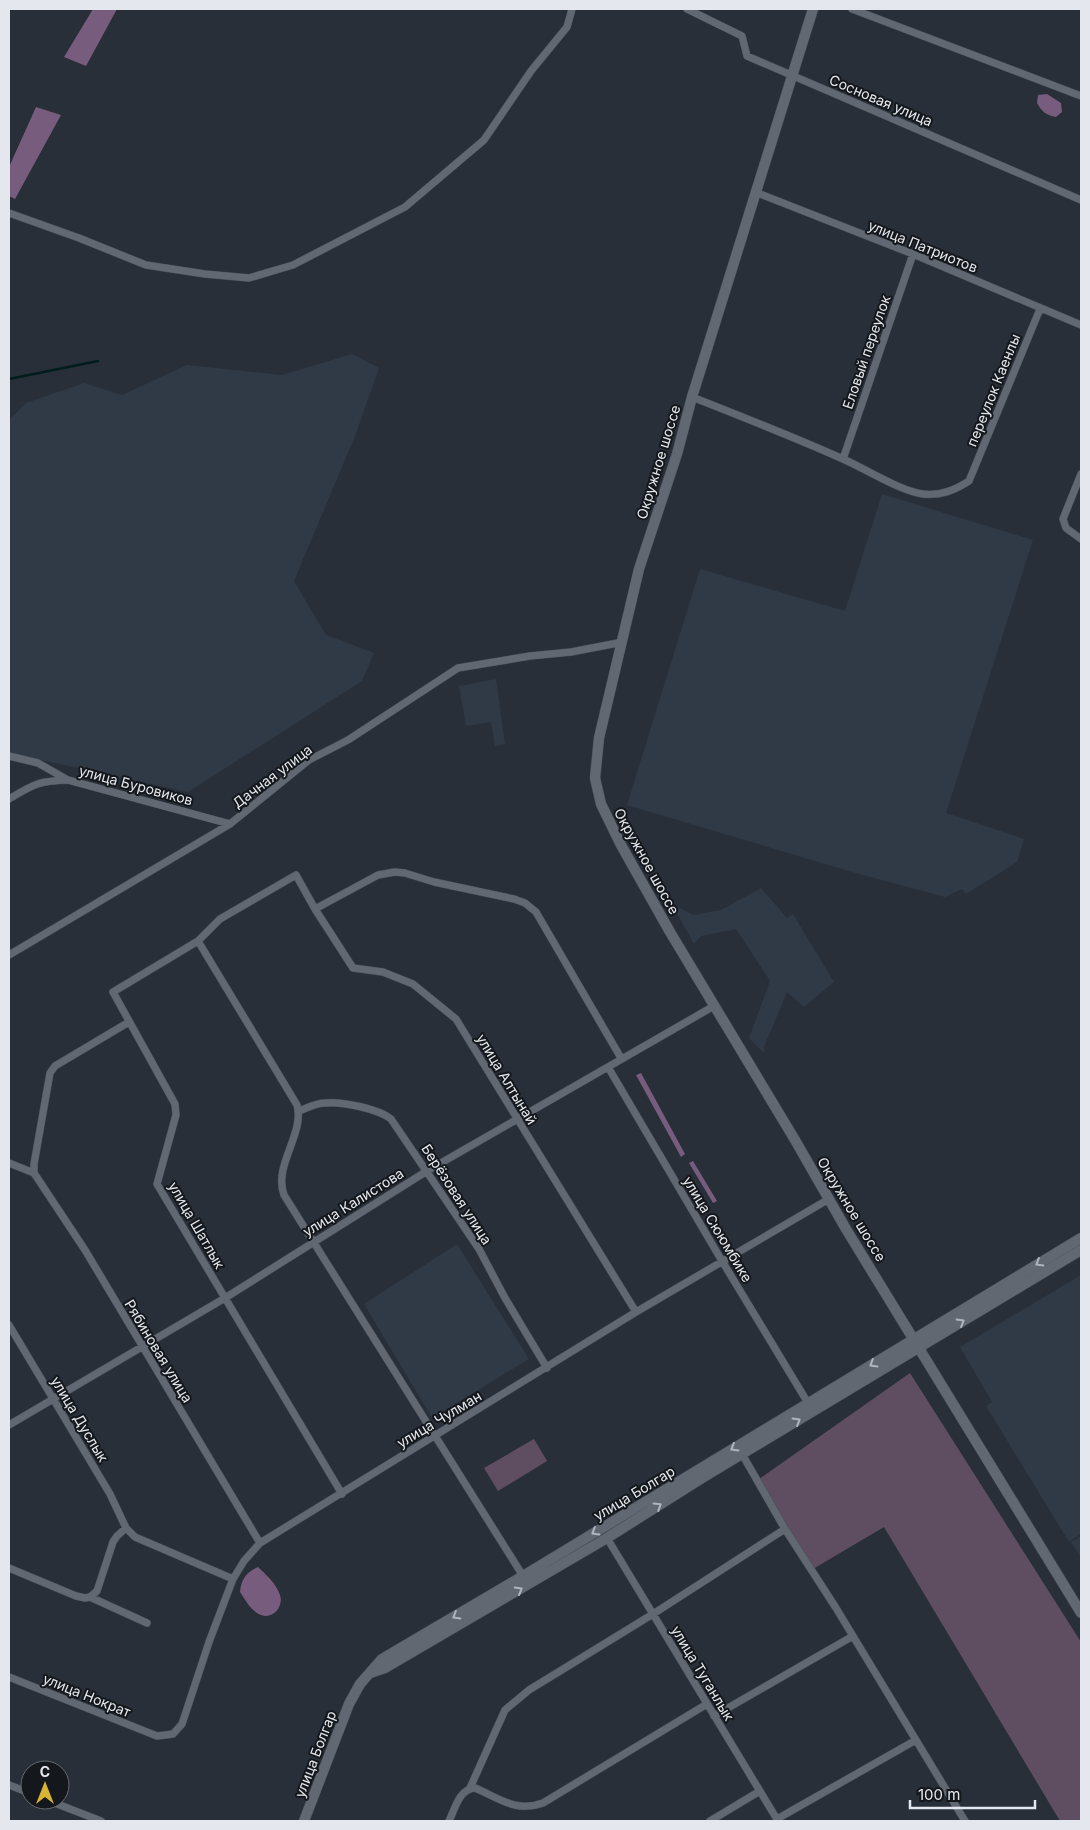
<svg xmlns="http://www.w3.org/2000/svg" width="1090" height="1830" viewBox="0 0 1090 1830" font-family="Inter,sans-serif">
<rect width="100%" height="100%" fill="#282f38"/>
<path fill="#303a47" d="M352,354l27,14 -24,68 -61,145 32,54 48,18 -12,28 -174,111 -179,-39v-333l17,-17 58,-20 38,12 65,-30 95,10z
M882,494l151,46 -87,273 78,26 -7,23 -51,32 -4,-5 -17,8 -93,-25 -225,-67 73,-236 145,42z
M496,679l9,65 -10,2 -4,-24 -25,4 -7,-40z
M761,888l26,30 6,-4 41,68 -30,25 -17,-15 -23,55v6l-15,-15 21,-57 -34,-52 -35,7 -7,8 -23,-41 22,12 28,-5z
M457,1244l72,115 -97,59 -68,-114z
M1081,1275v259l-12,8 -83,-136 6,-4 -32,-55z
M1081,1536v22l-10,-16z"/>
<path fill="#5f4e62" d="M910,1373l171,269v179h-21l-176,-294 -71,42 -54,-90z
M534,1439l13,22 -49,30 -14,-23z"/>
<path fill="#785c7e" d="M93,9h24l-31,57 -22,-9z
M1047,94l14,9 1,9 -6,5c-10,-2 -14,-5 -19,-14l1,-8z
M36,107l25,8 -46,84 -6,-3v-29z
M641,1073l44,81 -4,3 -45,-82z
M693,1161l24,40 -4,2 -24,-40z
M258,1567c8,8 18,16 22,28 4,11 -7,25 -19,20 -10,-4 -15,-14 -21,-23 1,-12 6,-20 18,-25z"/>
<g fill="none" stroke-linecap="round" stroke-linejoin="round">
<path stroke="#001d1c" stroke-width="2.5" d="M9,379l89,-18"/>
<g stroke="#484d55" stroke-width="8">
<path id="street" d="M687,9l55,27 5,20 334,144
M852,9l229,87
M755,192l158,62 168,71
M9,213l70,25 67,27 59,9 44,4 44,-13 112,-58 79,-67 47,-69 36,-44 5,-18
M692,397c51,20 102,40 151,62 23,10 57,32 80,35 18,2 32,-4 46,-13l71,-172
M843,459l70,-205
M1081,474l-18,45 3,9 15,11
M9,756l29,7 28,16
M9,799c25,-15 29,-18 59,-19l162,44
M315,909l38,59 30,4 30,12 43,35 180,293
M198,941l99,164c8,29 -24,60 -13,90l239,381
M9,955l221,-131 79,-64 39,-20 110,-72 72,-12 41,-4 52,-10
M129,1022l-74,44 -5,7 -16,91v9l51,77 175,293
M608,1067l114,194 86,142
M299,1111c8,-3 17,-8 26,-8 16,-2 54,6 66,16l88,130 26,49 42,70
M9,1163l25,10
M9,1325l101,169 16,34 9,9 98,42
M9,1425l216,-127 202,-127 287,-165
M742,1454l43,75 51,79 129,213
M342,1494l-185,-310 19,-69 -1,-11 -62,-112 85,-51 22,-22 76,-44 19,34 63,-34 17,-3 10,1 29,9 80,17 11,4 11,9 85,146
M607,1538l171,283
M9,1568l67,28 9,2 5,-1 57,26
M90,1597l7,-6 16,-49 4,-6 9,-8
M9,1677l148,59 16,-2 9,-10 27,-82 24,-63 11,-18 16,-18 376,-231 193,-113
M714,1716l139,-80
M9,1785l21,8
M470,1788l35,-78 24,-20 124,-76 132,-85
M47,1800l54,21
M777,1819l139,-79
M449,1821c6,-12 10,-32 26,-33 24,10 41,25 68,15l164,-99
M710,1821l50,-30"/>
</g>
<g stroke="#484d55" stroke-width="11">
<path id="secondary" d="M813,9l-121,388 -15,57 -38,115 -40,169 -4,40 6,26 20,41 49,87 125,208 51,89 235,384
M370,1673l15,-5 222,-130 95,-60 379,-228
M304,1821l45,-117 11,-20 22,-25 141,-83 558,-338"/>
</g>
<use href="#street" stroke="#616872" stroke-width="7"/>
<use href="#secondary" stroke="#616872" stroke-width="10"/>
</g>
<defs><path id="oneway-chevron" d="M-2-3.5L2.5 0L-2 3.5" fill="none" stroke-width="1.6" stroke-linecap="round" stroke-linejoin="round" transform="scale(1.25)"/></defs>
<g stroke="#b0b5bc">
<use href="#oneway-chevron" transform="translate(1039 1263) rotate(149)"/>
<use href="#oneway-chevron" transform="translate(961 1322) rotate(-31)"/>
<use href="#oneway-chevron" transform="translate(873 1364) rotate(149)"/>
<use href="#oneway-chevron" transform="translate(797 1421) rotate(-31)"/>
<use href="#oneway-chevron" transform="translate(734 1448) rotate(149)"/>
<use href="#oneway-chevron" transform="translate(658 1506) rotate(-32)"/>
<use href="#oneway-chevron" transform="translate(595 1532) rotate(149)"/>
<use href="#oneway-chevron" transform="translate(519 1590) rotate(-30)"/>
<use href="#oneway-chevron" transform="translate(456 1616) rotate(149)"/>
</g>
<g text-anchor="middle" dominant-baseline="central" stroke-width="4" stroke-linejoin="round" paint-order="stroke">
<g font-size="14" fill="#e4e8ee" stroke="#14171b">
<text transform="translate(881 100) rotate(23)">Сосновая улица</text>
<text transform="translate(923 246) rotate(22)">улица Патриотов</text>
<text transform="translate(866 352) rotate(-71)">Еловый переулок</text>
<text transform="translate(993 390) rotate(-68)">переулок Каенлы</text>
<text transform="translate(658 462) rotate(-73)">Окружное шоссе</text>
<text transform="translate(272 776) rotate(-37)">Дачная улица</text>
<text transform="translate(136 785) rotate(15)">улица Буровиков</text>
<text transform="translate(647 861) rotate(61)">Окружное шоссе</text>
<text transform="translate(507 1079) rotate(59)">улица Алтынай</text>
<text transform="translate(457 1194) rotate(57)">Берёзовая улица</text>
<text transform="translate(353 1202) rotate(-32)">улица Калистова</text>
<text transform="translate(852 1209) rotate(59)">Окружное шоссе</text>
<text transform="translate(197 1225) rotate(60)">улица Шатлык</text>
<text transform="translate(718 1229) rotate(59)">улица Сююмбике</text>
<text transform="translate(159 1351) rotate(59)">Рябиновая улица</text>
<text transform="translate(80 1419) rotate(59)">улица Дуслык</text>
<text transform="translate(439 1419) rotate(-31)">улица Чулман</text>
<text transform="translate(634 1493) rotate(-31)">улица Болгар</text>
<text transform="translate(703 1673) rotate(59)">улица Туганлык</text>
<text transform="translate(87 1695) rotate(22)">улица Нократ</text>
<text transform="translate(315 1754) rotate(-69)">улица Болгар</text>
</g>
</g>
<rect width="1090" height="1830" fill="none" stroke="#e4e8ee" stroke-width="20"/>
<g transform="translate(45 1785)"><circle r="24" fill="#14171b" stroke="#676b6f"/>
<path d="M0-4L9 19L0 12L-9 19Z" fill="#d7b434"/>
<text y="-8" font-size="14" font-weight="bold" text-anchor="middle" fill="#e4e8ee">С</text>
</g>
<path d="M910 1800v8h125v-8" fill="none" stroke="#e4e8ee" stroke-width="2.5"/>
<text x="918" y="1800" font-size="15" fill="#e4e8ee" stroke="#14171b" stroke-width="4" paint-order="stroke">100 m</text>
</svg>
